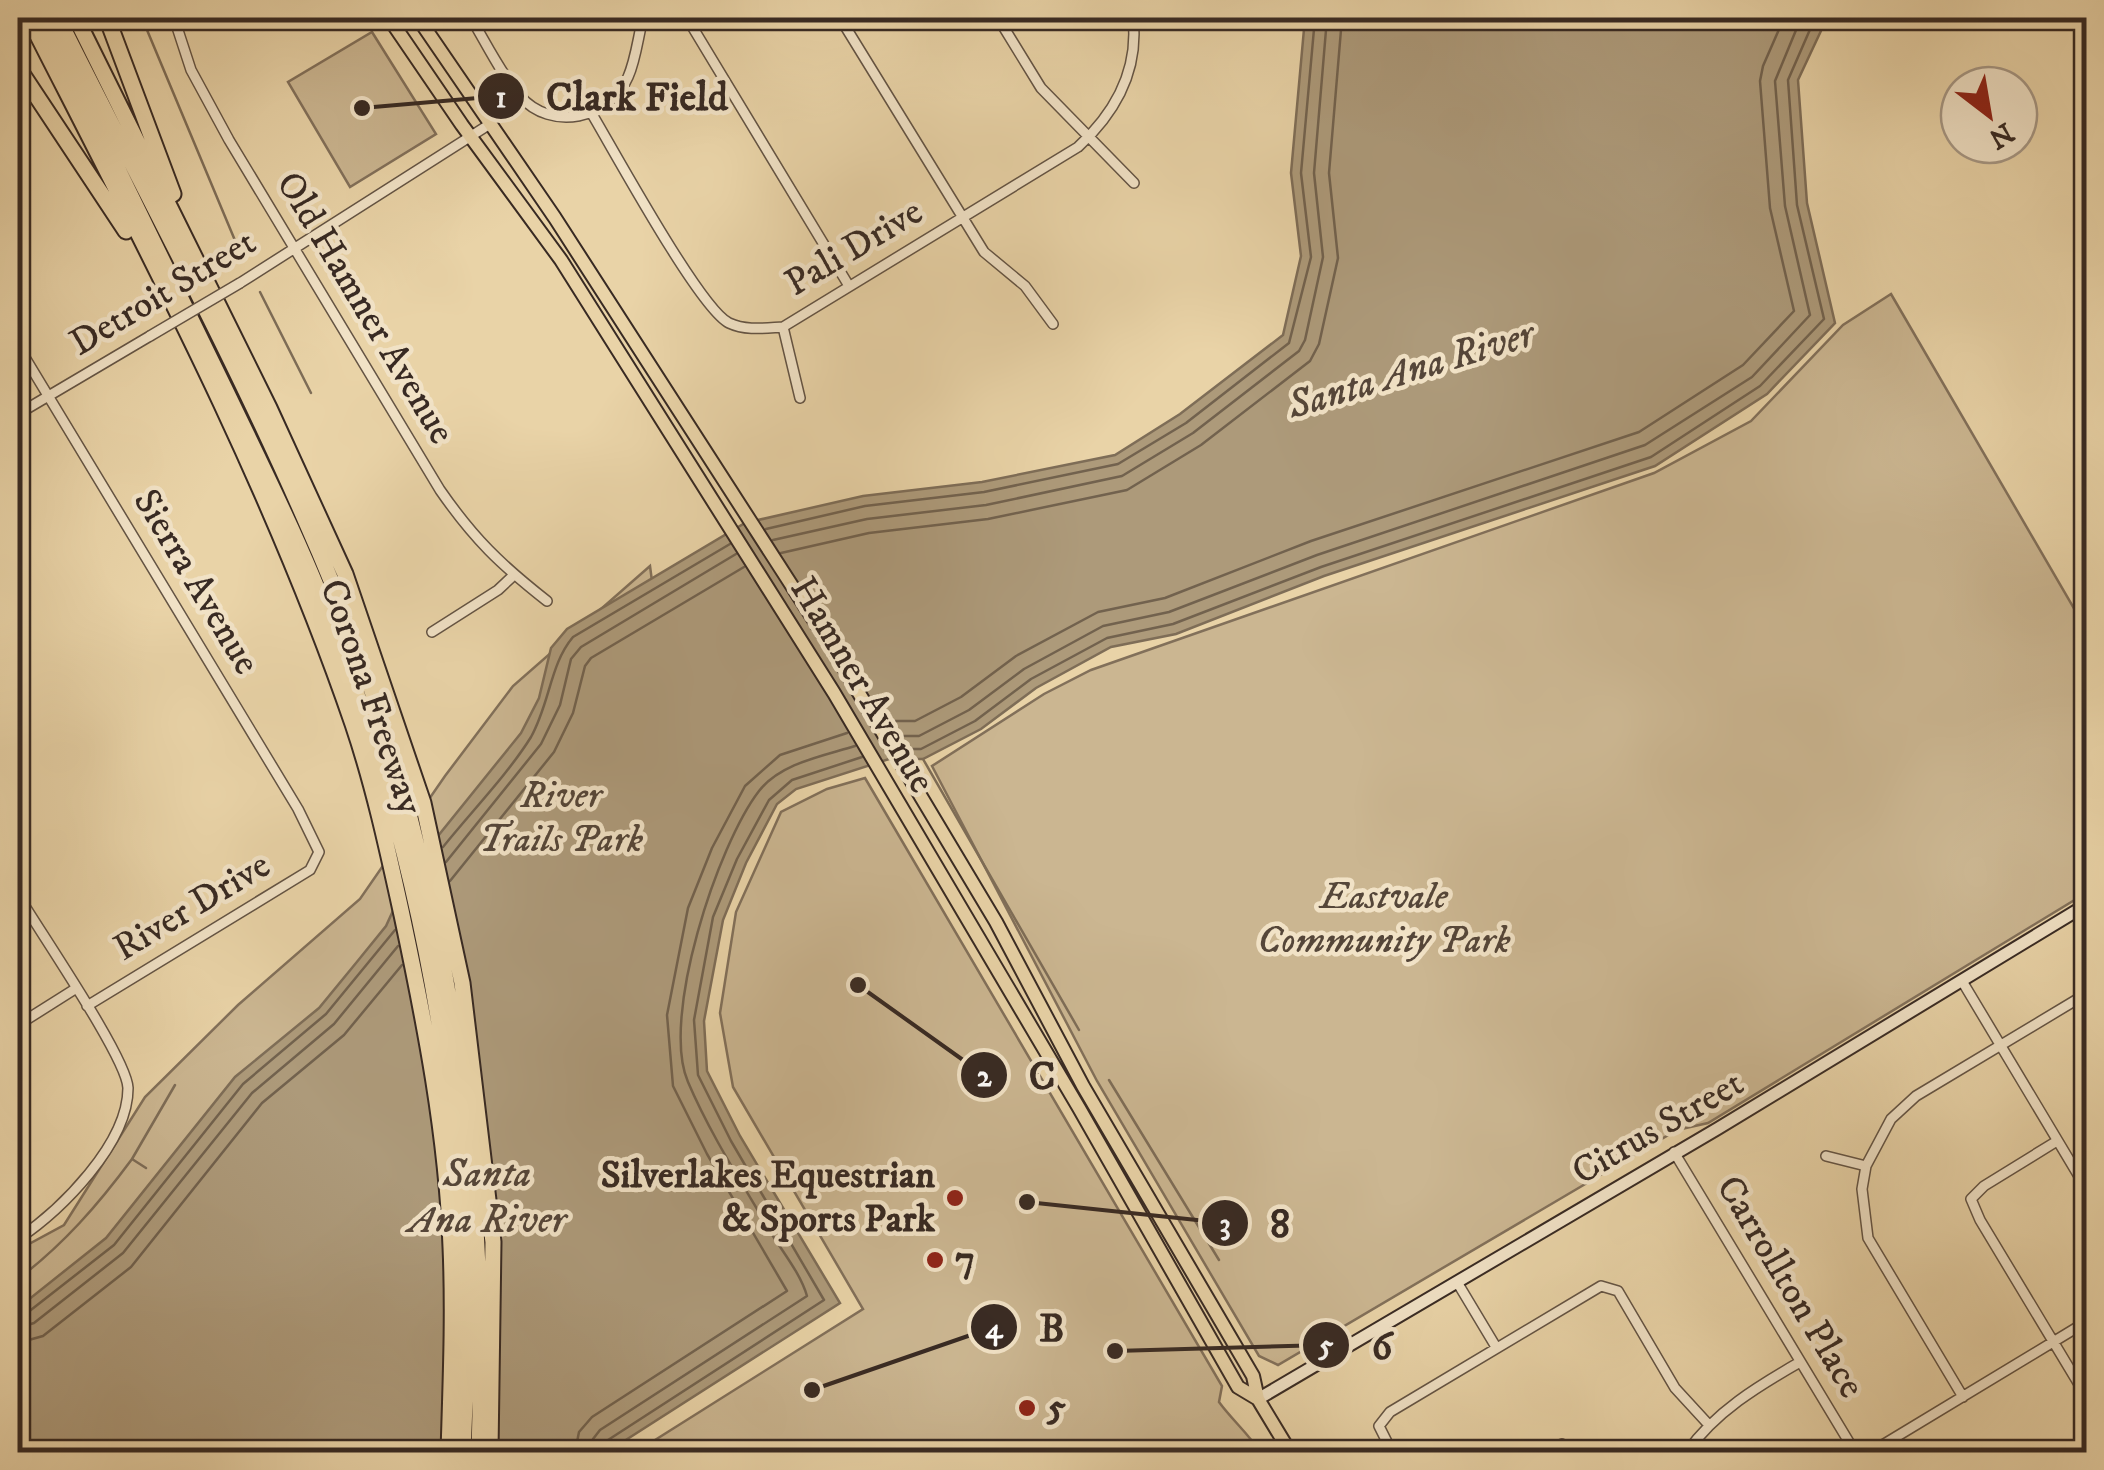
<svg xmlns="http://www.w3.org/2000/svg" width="2104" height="1470" viewBox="0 0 2104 1470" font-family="'IM FELL DW Pica',serif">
<rect width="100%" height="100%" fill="#e9d3a7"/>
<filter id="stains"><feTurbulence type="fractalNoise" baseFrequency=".002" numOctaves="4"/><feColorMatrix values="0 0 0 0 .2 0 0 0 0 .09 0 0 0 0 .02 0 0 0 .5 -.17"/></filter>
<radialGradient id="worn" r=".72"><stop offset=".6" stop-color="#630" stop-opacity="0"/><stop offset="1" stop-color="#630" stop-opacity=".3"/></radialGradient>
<path fill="#cbb691" stroke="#82705a" stroke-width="2.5" d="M372,32l64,102 -86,53 -62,-105z
M1891,294l195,335v264l-378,230 -31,7 -399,235 -19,-9 -162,-275 -165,-315 112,-72 47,-24 563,-197 97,-52 92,-96z
M650,566l37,284 -669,508v-108l46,-25 81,-128 93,-92 122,-106 85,-123 68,-90z
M865,778l357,608 -3,16c13,18 30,32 41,50h-624l227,-143 -130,-222 -13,-74 16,-101 45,-100 46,-23z"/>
<path fill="#ad9a7a" stroke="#7e6d57" stroke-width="2.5" d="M1305,18h522l-29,62 9,123 28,120 -68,71 -112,72 -331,110 -148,58 -65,13 -75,41 -55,41 -58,30h-34l-93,30 -19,15 -31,59 -23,57 -19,101 3,50 33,65 100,167 -233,149h-589v-144l88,-70 129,-161 84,-69 37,-45 30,-37 27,-59 108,-134 18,-35 12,-50 16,-19 178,-106 118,-27 119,-14 133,-27 65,-41 103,-79 18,-79 -10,-83z"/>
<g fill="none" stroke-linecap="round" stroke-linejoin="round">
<path stroke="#72624e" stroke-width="2.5" d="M766,529l99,-23 119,-14 134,-28 68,-41 103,-80 22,-86 -10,-84 14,-155
M773,540l94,-21 119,-14 136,-29 71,-43 106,-82 6,-11 18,-83 -9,-84 13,-155
M781,553l88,-20 119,-14 139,-29 74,-45 109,-84 9,-17 19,-86 -9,-85 13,-155
M886,721h29l46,-24 55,-41 82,-44 67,-14 146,-57 328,-109 104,-67 51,-54 -24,-103 -10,-127 3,-15 21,-48
M895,736h24l50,-26 55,-41 79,-43 66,-14 148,-57 328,-110 107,-68 58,-62 -25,-109 -10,-125 26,-63
M903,749h18l54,-28 56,-42 76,-41 66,-14 148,-57 330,-110 109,-71 64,-67 -27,-114 -9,-125 27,-62
M443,847c28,-35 65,-73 88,-110 19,-34 19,-73 42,-100l157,-93
M446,862l95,-118 19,-39 11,-46 10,-12 155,-93
M450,881l104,-129 19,-39 12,-47 6,-8 153,-91
M18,1315l9,-2 87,-68 129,-161 83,-70 69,-84
M18,1328l16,-5 89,-70 129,-160 82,-69 64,-78
M18,1343l25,-7 88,-69 131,-164 82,-68 58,-70
M575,1452l4,-20 13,-15 195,-126 -80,-137 -34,-68 -6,-71 21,-107 24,-60 33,-62 35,-31 67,-22
M590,1452l3,-13 7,-9 207,-134c-6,-21 -22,-41 -34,-60 -29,-50 -62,-100 -85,-154 -28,-64 30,-238 71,-291 22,-28 64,-35 96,-45
M603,1452l5,-12 216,-140 -93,-159 -33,-66 -4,-55 19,-103 24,-58 32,-59 23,-20 70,-23"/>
<path stroke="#7e6d57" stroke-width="2.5" d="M142,18l97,232
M260,292l51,101
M923,759l156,271
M1109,1080l110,180
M146,1168l-14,-9 43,-74
M18,1279c45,-34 80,-74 114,-120"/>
<g stroke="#645444" stroke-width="12">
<path id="street" d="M174,18l17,52 38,70 211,350c34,49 60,74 107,111
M471,18c15,25 30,56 49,78 31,36 90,23 108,-19 8,-18 10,-40 15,-59
M687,18l162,268
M840,18l144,234 41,34 28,38
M998,18l43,70 93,95
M592,114c22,37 108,195 137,209 17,8 36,5 54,4l295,-180c38,-35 61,-77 55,-129
M240,283l250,-159
M783,327l17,71
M18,346l280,463 21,43 -9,18 -223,136
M18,414l132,-78
M432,632l66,-42 16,-15
M18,895c20,34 109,163 110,193 0,56 -67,122 -110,151
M1962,981l121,202
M18,1025l57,-36
M2057,1141l-73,45 -13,13 9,21 106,176
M1674,1152l181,300
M1826,1156l40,10
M1457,1282l39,65
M1963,1397l-95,-159 -6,-49 4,-23 25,-47 25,-23 170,-102
M1392,1452l-13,-26 11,-14 211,-126 17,5 57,97 34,37
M1548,1452l14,-8
M1687,1452c28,-40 71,-66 113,-90
M1871,1452l215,-130
M2082,1452l4,-2"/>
</g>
<g stroke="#382a23" stroke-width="15">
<path id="secondary" d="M1258,1399l459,-270 369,-224"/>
</g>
<g stroke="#382a23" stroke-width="16">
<path id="primary" d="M389,18l73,107 99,135 273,433 245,415 159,279 20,12
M418,18l137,200 277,430 164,274 87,164 170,290 5,23 32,53"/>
</g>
<g stroke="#382a23" stroke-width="19">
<path id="highway" d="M29,18c117,230 240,461 324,706 21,62 35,127 49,191 23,108 45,221 49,332 3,68 0,137 -2,205
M44,18c60,123 121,246 180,369 42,87 85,174 118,265 92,249 136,535 121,800
M58,18c84,168 174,334 249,506 129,290 183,612 172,928
M76,18l193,390 76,166 78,229 39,180 31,259 -3,210
M107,18l66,176
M18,68l108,163"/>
</g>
<use href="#street" stroke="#f1e2c6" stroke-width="9"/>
<use href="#secondary" stroke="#f1e2c6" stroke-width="11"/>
<use href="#primary" stroke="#e9d3a7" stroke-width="12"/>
<use href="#highway" stroke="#e9d3a7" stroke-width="15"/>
<g stroke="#645444" stroke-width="12" stroke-linecap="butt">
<path id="street-bridge" d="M150,336l90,-53"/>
</g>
<use href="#street-bridge" stroke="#f1e2c6" stroke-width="9"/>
</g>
<g fill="#8f2418" stroke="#f1e2c6" stroke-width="4">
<circle cx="955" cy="1198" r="10"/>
<circle cx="935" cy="1260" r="10"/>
<circle cx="1027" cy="1408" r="10"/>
</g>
<g text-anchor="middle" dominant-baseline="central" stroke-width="9" stroke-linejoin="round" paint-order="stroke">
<g font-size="38" fill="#382a23" stroke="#f1e2c6">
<text transform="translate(854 248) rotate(-31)">Pali Drive</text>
<text transform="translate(163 293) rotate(-31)">Detroit Street</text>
<text transform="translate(365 308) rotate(59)">Old Hamner Avenue</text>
<text transform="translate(196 582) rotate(59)">Sierra Avenue</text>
<text transform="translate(862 685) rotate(59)">Hamner Avenue</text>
<text transform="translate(371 697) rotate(71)">Corona Freeway</text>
<text transform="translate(192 907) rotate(-31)">River Drive</text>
<text transform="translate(1658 1128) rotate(-30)">Citrus Street</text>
<text transform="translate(1790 1287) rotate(59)">Carrollton Place</text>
</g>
<g font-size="38" font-style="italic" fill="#554639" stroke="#f1e2c6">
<text x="561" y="796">River<tspan x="561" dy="44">Trails Park</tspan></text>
<text x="1384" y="897">Eastvale<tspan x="1384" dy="44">Community Park</tspan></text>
</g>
<g font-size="38" font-weight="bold" fill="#382a23" stroke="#f1e2c6" text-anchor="start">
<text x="935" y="1176" text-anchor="end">Silverlakes Equestrian<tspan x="935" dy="44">&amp; Sports Park</tspan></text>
<text x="955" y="1260">7</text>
<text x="1047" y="1408">5</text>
</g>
<g font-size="40" font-style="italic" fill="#554639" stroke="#f1e2c6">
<text transform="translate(1411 371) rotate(-17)">Santa Ana River</text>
<text x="487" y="1175">Santa<tspan x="487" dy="46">Ana River</tspan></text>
</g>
</g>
<path fill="none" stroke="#382a23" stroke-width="4" d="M362 108L501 96M858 985L984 1075M1027 1202L1225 1223M812 1390L994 1327M1115 1351L1326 1345"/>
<g fill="#382a23" stroke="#f1e2c6" stroke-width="4">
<circle cx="362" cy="108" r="10"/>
<circle cx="858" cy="985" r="10"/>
<circle cx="1027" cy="1202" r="10"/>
<circle cx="812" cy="1390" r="10"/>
<circle cx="1115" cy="1351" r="10"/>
<circle cx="501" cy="96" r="25"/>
<circle cx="984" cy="1075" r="25"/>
<circle cx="1225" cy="1223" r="25"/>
<circle cx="994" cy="1327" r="25"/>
<circle cx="1326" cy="1345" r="25"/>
</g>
<g font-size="30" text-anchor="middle" font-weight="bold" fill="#fff">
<text x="501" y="107">1</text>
<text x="984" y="1086">2</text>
<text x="1225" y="1234">3</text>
<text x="994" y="1338">4</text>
<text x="1326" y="1355">5</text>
</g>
<g font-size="40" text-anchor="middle" font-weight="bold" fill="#382a23" stroke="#f1e2c6" stroke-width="9" stroke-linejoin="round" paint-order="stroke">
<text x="637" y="110">Clark Field</text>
<text x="1042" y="1089">C</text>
<text x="1280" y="1237">8</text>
<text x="1052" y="1341">B</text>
<text x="1382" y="1359">6</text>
</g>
<rect width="2104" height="1470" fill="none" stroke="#e9d3a7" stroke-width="60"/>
<rect x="20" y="20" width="2064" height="1430" fill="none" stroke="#382a23" stroke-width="5"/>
<rect x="30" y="30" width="2044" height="1410" fill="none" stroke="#382a23" stroke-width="2.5"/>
<g transform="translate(1989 115) rotate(149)"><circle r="48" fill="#f1e2c6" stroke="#a79885" stroke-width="2.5"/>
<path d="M0-8L18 38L0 25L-18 38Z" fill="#8f2418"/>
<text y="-15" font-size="28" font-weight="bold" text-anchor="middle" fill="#382a23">N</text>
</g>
<rect width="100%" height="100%" filter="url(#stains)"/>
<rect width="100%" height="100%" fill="url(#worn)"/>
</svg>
